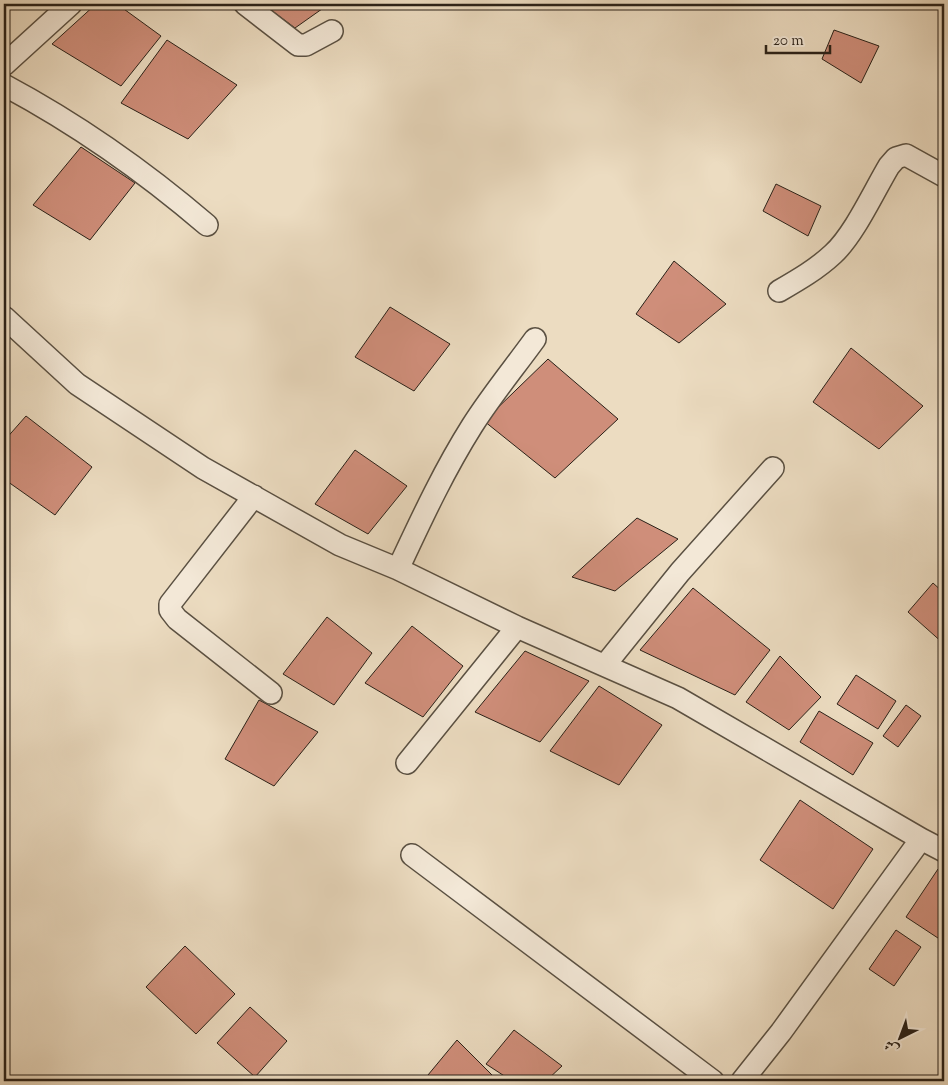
<svg xmlns="http://www.w3.org/2000/svg" width="948" height="1085" viewBox="0 0 948 1085" font-family="'Sorts Mill Goudy',Amiri,serif">
<rect width="100%" height="100%" fill="#ecdcc1"/>
<filter id="stains"><feTurbulence type="fractalNoise" baseFrequency=".004" numOctaves="4"/><feColorMatrix values="0 0 0 0 .2 0 0 0 0 .09 0 0 0 0 .02 0 0 0 .5 -.17"/></filter>
<radialGradient id="worn" r=".72"><stop offset=".6" stop-color="#630" stop-opacity="0"/><stop offset="1" stop-color="#630" stop-opacity=".3"/></radialGradient>
<path fill="#cf8e7a" stroke="#2a2118" d="M96,4h21l44,32 -40,50 -69,-42z
M263,4h66l-34,24z
M834,30l45,16 -18,37 -39,-24z
M167,40l70,45 -49,54 -67,-36z
M81,147l54,36 -45,57 -57,-35z
M776,184l45,22 -13,30 -45,-25z
M674,261l52,43 -47,39 -43,-29z
M390,307l60,37 -36,47 -59,-34z
M851,348l72,58 -44,43 -66,-47z
M548,359l70,60 -63,59 -71,-57z
M26,416l66,51 -37,48 -51,-36v-38z
M355,450l52,36 -39,48 -53,-30z
M637,518l41,21 -63,52 -43,-14z
M933,583l11,10v51l-36,-32z
M693,588l77,62 -35,45 -95,-45z
M327,617l45,36 -38,52 -51,-31z
M412,626l51,40 -40,51 -58,-34z
M525,651l64,30 -49,61 -65,-30z
M780,656l41,41 -32,33 -43,-28z
M856,675l40,26 -18,28 -41,-25z
M599,686l63,39 -43,60 -69,-34z
M259,700l59,32 -44,54 -49,-27z
M906,705l15,11 -23,31 -15,-11z
M819,711l54,32 -20,32 -53,-33z
M800,800l73,49 -40,60 -73,-49z
M938,869l6,4v69l-38,-25z
M896,930l25,17 -27,39 -25,-17z
M185,946l50,48 -39,40 -50,-47z
M250,1007l37,34 -32,36 -38,-34z
M514,1030l48,36 -16,15h-34l-26,-17z
M457,1040l41,41h-75z"/>
<g fill="none" stroke-linecap="round" stroke-linejoin="round">
<g stroke="#5a5042" stroke-width="24">
<path id="street" d="M245,4l53,41h8l26,-14
M4,65l67,-61
M4,85c73,39 140,86 203,140
M779,291c19,-11 38,-22 54,-37 21,-19 41,-63 56,-88l7,-8 10,-3 38,21
M4,317l73,67 126,84 137,77 58,24 119,58 161,71 243,141 -140,193 -39,49
M254,496l-84,108v6l7,9 94,74
M398,569c23,-49 45,-97 74,-143 19,-30 42,-58 63,-87
M605,665l75,-93 93,-104
M407,763l110,-136
M921,839l23,12
M412,855l301,226"/>
</g>
<use href="#street" stroke="#f3e8d7" stroke-width="21"/>
</g>
<rect width="948" height="1085" fill="none" stroke="#ecdcc1" stroke-width="20"/>
<rect x="5" y="5" width="938" height="1075" fill="none" stroke="#2a2118" stroke-width="2.5"/>
<rect x="10" y="10" width="928" height="1065" fill="none" stroke="#2a2118"/>
<g transform="translate(900 1038) rotate(222)" stroke="#f3e8d7" stroke-width="4" paint-order="stroke">
<path d="M0-4L9 19L0 12L-9 19Z" fill="#2a2118"/>
<text y="-8" font-size="14" font-weight="bold" text-anchor="middle" fill="#2a2118">ش</text>
</g>
<path d="M766 45v8h64v-8" fill="none" stroke="#2a2118" stroke-width="2.5"/>
<text x="773" y="45" font-size="15" fill="#2a2118" stroke="#f3e8d7" stroke-width="4" paint-order="stroke">20 m</text>
<rect width="100%" height="100%" filter="url(#stains)"/>
<rect width="100%" height="100%" fill="url(#worn)"/>
</svg>
